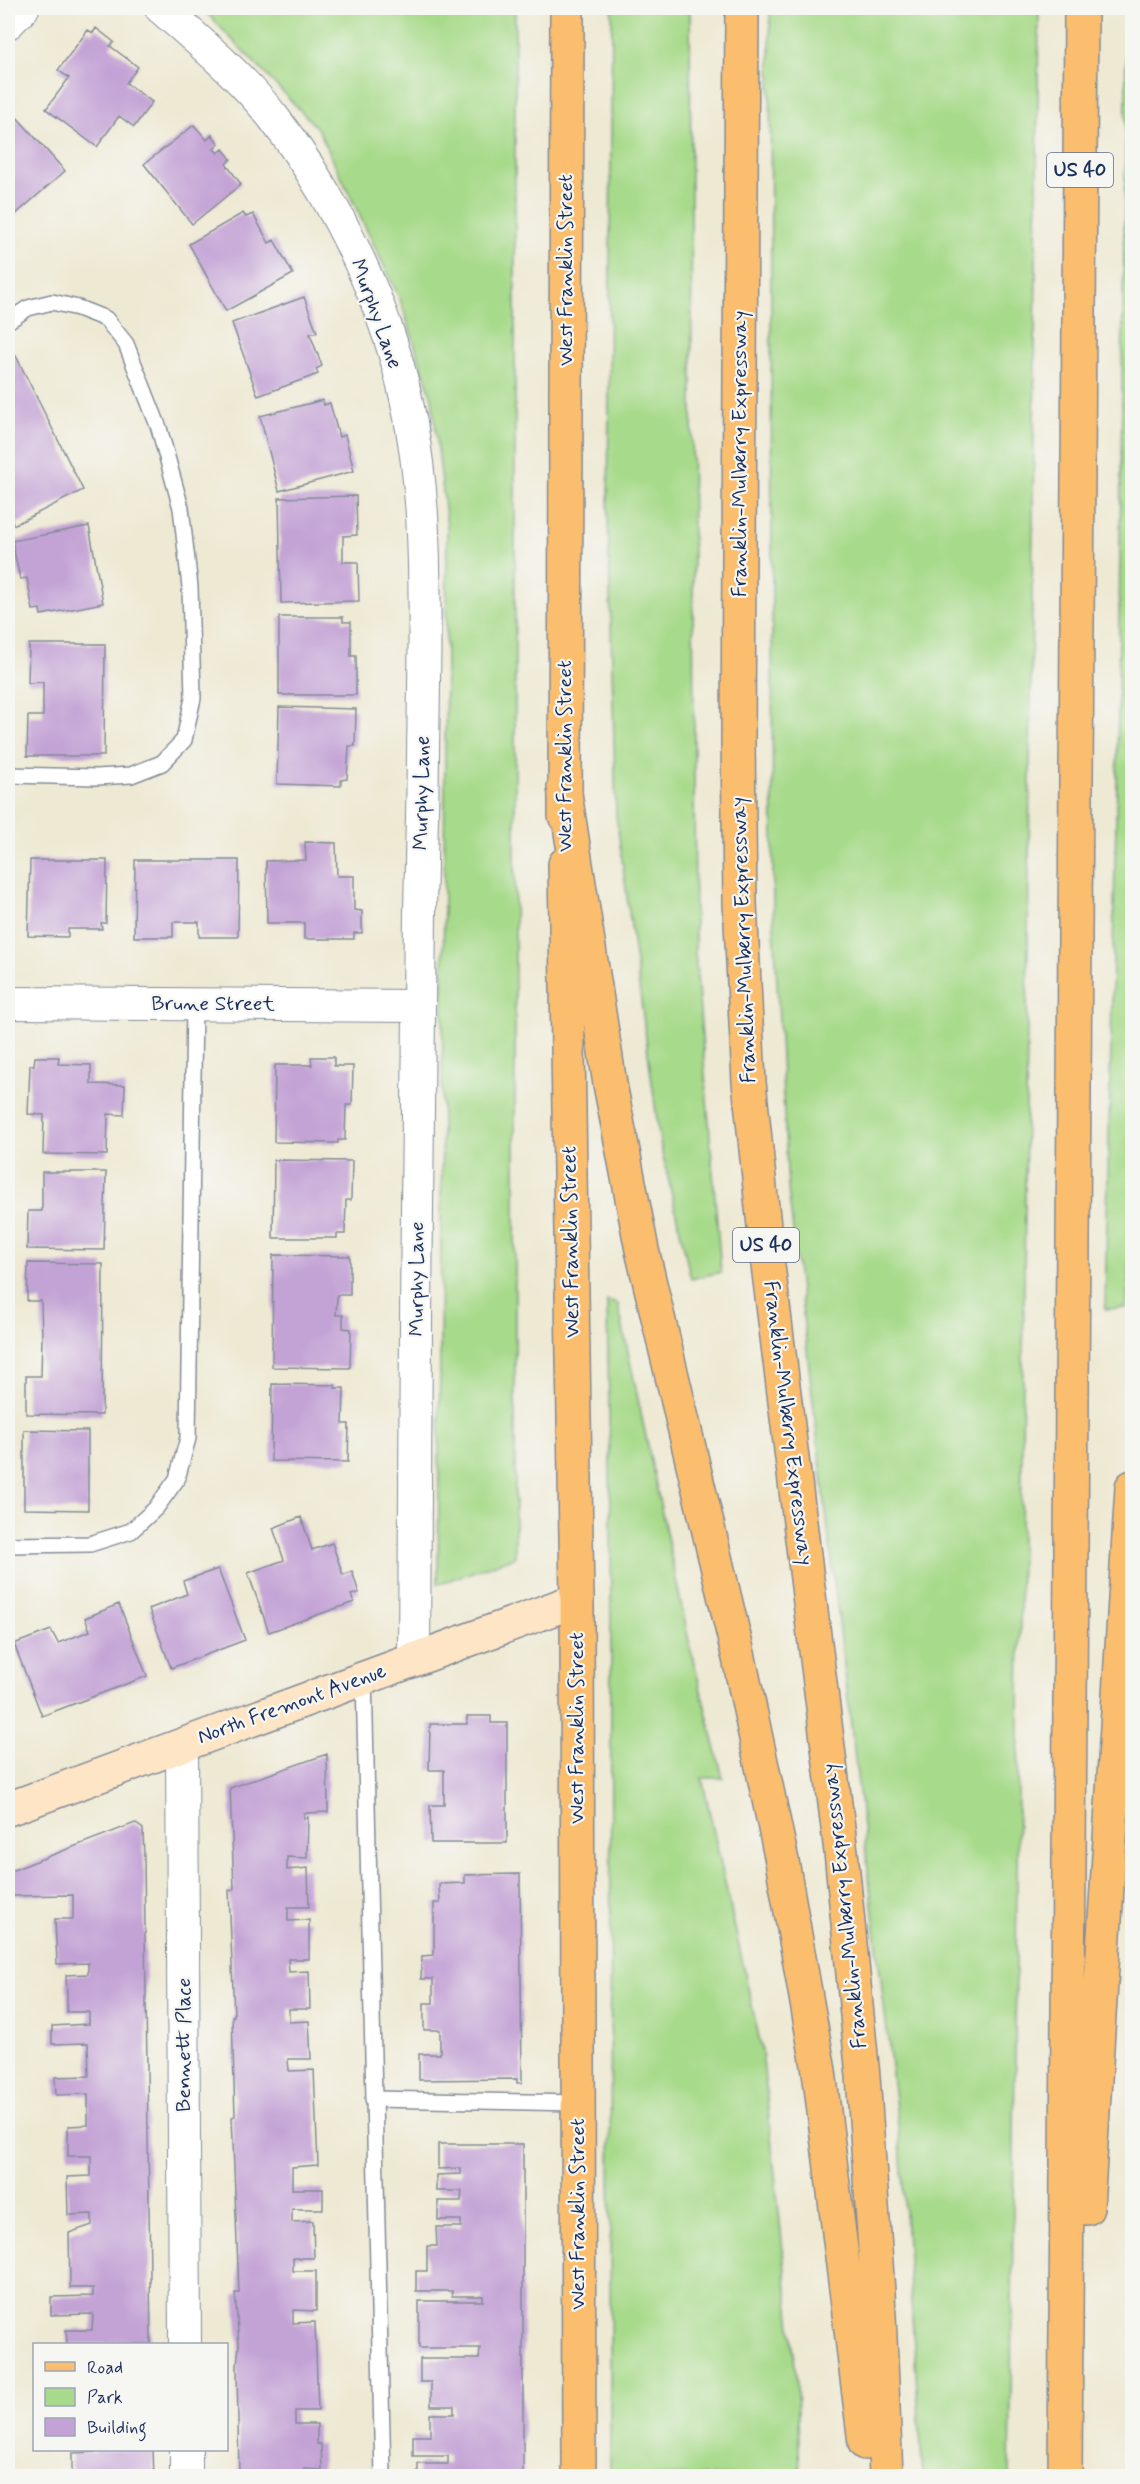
<svg xmlns="http://www.w3.org/2000/svg" width="1140" height="2484" viewBox="0 0 1140 2484" font-family="Mynerve,sans-serif">
<rect width="100%" height="100%" fill="#f6f6f2"/>
<filter id="ink" filterUnits="userSpaceOnUse"><feTurbulence type="fractalNoise" baseFrequency=".0167" numOctaves="2"/><feDisplacementMap in="SourceGraphic" scale="12" xChannelSelector="R" yChannelSelector="G"/><feConvolveMatrix kernelMatrix="1 2 1 2 8 2 1 2 1" color-interpolation-filters="sRGB"/></filter>
<filter id="wash" filterUnits="userSpaceOnUse"><feTurbulence type="fractalNoise" baseFrequency=".008" numOctaves="4" result="noise"/><feDisplacementMap in="SourceGraphic" scale="24" xChannelSelector="R" yChannelSelector="G"/><feGaussianBlur stdDeviation="1.35" result="paint"/><feColorMatrix in="noise" values="0 0 0 0 0 0 0 0 0 0 0 0 0 0 0 0 0 1.4 0 .05"/><feComposite in="paint" operator="in"/></filter>
<g filter="url(#wash)">
<rect width="100%" height="100%" fill="#eee9d3"/>
<path fill="#a7da8a" stroke="#618474" stroke-width="1.5" d="M202,8h313v1549l-77,27 9,-1058 -15,-128 -32,-99 -82,-170z
M612,8h78l5,943 26,321 -30,7 -31,-137 -44,-327 -8,-298z
M770,8h269l-29,2468h-87l-23,-334 -112,-954 -15,-280z
M1127,8h5v1223l-6,77 -21,1 12,-532z
M607,1301l11,3 73,347 32,127h-21l60,273 35,334 3,91h-190l1,-955z"/>
<g id="blocks">
<path fill="#c3a2d5" d="M96,28l18,14 -4,4 28,21 -12,16 26,19 -18,25 -15,-11 -22,31 -51,-38 23,-31 -11,-8 30,-40 5,3z
M14,114l51,57 -57,50v-101z
M194,125l13,15 5,-5 7,9 -5,5 4,4 5,-4 8,10 -5,5 15,20 -49,40 -48,-60z
M243,213l3,4 7,-3 16,29 5,-3 19,34 -67,37 -37,-67z
M304,297l13,35 -7,2 12,32 -6,3 2,5 -60,22 -26,-73z
M15,354l68,136 -69,35 -6,-13v-28l3,-1 -3,-7v-118z
M323,400l1,5 6,-2 9,34 6,-2 9,36 -75,20 -19,-75z
M356,496l1,39 -14,1v26h15l1,39 -78,2 -2,-105z
M89,526l14,77 -62,12 -1,-6 -7,1 -6,-32 -7,1 -8,-38z
M279,617h64v5h8v34h5v39h-77z
M29,644h76l-1,112h-77l1,-40h15v-34l-15,1z
M279,707l77,2 -1,37h-6l-2,33 -6,1v6l-64,-2z
M305,842l31,1 1,33h17v34l8,1v22h-8v6h-50v-16h-37l-1,-62 40,-1z
M30,860h77l-1,63h-5l1,6h-34v8l-40,-1z
M135,860h104l-1,77h-39v-15h-26v15h-39z
M35,1057h24l-1,7 33,1v19l34,1 -1,30 -16,-1 -1,41 -64,-1 1,-39 -16,-1 2,-49h4z
M311,1057h23v9h19l-1,39h-6l-1,35h-7v3l-64,-1 1,-77h37z
M274,1160l78,1 -1,39h-5l-1,34h-8v4h-64z
M42,1172h64l-2,78 -77,-1 1,-38h14z
M273,1255l77,1v39h-13l-1,20h7v13l8,1 -1,39 -78,-1z
M28,1263l75,1 -1,151 -76,-1v-38h15l1,-39 -1,-36h-14z
M272,1384l63,1v3h9l-1,36h6l-1,38 -77,-1z
M24,1430l64,1v79l-64,-1z
M301,1517l11,33 20,-7 11,32 9,-4 7,22 -8,2 3,7 -85,30 -21,-59 36,-13 -11,-32z
M218,1569l27,71 -74,28 -22,-59 38,-15 -4,-13z
M119,1604l28,72 -105,40 -28,-72 37,-14 7,13 32,-12 -5,-13z
M467,1716h24v7h16v120h-76l-1,-38h14v-35h-15l1,-46h37z
M327,1754l1,58 -24,1v5l4,-1 -1,41 -20,-1v13l21,-2 1,39h-21v14l21,-1v39h-21l1,13 20,-1 1,38h-21v13l20,-1 2,38h-23l1,12 25,-1 4,95 -26,2v22h31v20h-31v13l21,-1 1,37h-21v13h23v40l-23,-1v13l22,-1 3,89h-23v13h22v20h4l1,26 -18,-1v7h-65l-2,-110 2,-22 -4,-51h4l-7,-176 3,-1 -3,-100h2l-5,-126 5,-1 -4,-101z
M135,1823l8,6 1,31 7,484h-84l-1,-14h26l1,-16 -42,1v-18l42,-1v-8h-23l-1,-55 23,-8v-11l-24,1 -1,-38 24,-1v-20h-23v-30l20,-1v-31l-32,1 -1,-18 34,-1 -1,-33 -36,1v-18l37,-2v-12h-22v-16l-1,-21 22,-1v-11l-31,1 -2,-45h18v-24l-65,1v-24z
M520,1874l2,209h-5v-4l-98,1v-26h21v-24h-16v-27h9v-24h-12l1,-23 12,-1v-52h6l-1,-19 26,-1v-8z
M438,2144h85v332h-105v-12h30v-8h-35v-20h17v-22h24v-8h-23v-24h-11v-23h59l1,-11h-61v-47h64v-5h-31v-5h-36v-20h11v-25h10l-1,-19h25v-7h-23v-19h23l1,-10h-26v-16l25,-1v-6l-23,1z
M95,2450h58l1,26h-82v-23l23,-1z"/>
</g>
</g>
<g filter="url(#ink)">
<use href="#blocks" fill-opacity="0" stroke="#848c98" stroke-width="1.5"/>
<g fill="none" stroke-linecap="round" stroke-linejoin="round">
<g stroke="#848c98" stroke-width="18">
<path id="service" d="M8,321l20,-13 24,-6 26,6 28,11 20,25 33,84 22,80 9,79 3,111 -9,42 -22,23 -31,12 -34,2 -89,-2
M8,1545l82,-1 41,-13 25,-23 21,-29 11,-41 6,-434
M364,1678l19,798
M373,2099l205,4"/>
</g>
<g stroke="#848c98" stroke-width="34">
<path id="minor" d="M161,8c39,34 80,68 112,109 51,65 91,144 117,222 37,112 36,229 34,345 -1,76 -2,151 -4,227 -4,249 -4,499 -6,748
M8,23l15,-15
M8,1003l411,3
M182,1745l3,599
M186,2450v26"/>
</g>
<g stroke="#848c98" stroke-width="36">
<path id="secondary" d="M8,1809l569,-209"/>
</g>
<g stroke="#848c98" stroke-width="36">
<path id="primary" d="M565,816l2,-808
M565,864l12,736 2,876"/>
</g>
<g stroke="#848c98" stroke-width="36">
<path id="motorway" d="M742,8l-4,732 2,163 9,179 19,183 73,587 22,224 15,216 8,184
M564,787l46,297 32,166 97,408 43,203 37,210 46,372
M1087,2208l45,-721
M1065,2476l16,-2468"/>
</g>
<use href="#service" stroke="#fff" stroke-width="15"/>
<use href="#minor" stroke="#fff" stroke-width="32"/>
<use href="#secondary" stroke="#fde5c5" stroke-width="33"/>
<use href="#primary" stroke="#fbbd6e" stroke-width="33"/>
<use href="#motorway" stroke="#fbbd6e" stroke-width="33"/>
</g>
</g>
<g text-anchor="middle" dominant-baseline="central" stroke-width="4.5" stroke-linejoin="round" paint-order="stroke">
<g fill="#f6f6f2" stroke="#5d6b8a" stroke-width="1.5">
<rect x="1047" y="153" width="66" height="34" rx="4.5"/>
<rect x="733" y="1228" width="66" height="34" rx="4.5"/>
</g>
<g font-size="20" font-weight="bold" fill="#1b2f5e">
<text x="1080" y="170">US 40</text>
<text x="766" y="1245">US 40</text>
</g>
<g font-size="21" fill="#1b2f5e" stroke="#f6f6f2">
<text transform="translate(566 270) rotate(-90)">West Franklin Street</text>
<text transform="translate(376 314) rotate(70)">Murphy Lane</text>
<text transform="translate(740 454) rotate(-90)">Franklin-Mulberry Expressway</text>
<text transform="translate(565 756) rotate(-90)">West Franklin Street</text>
<text transform="translate(422 793) rotate(-89)">Murphy Lane</text>
<text transform="translate(744 940) rotate(-92)">Franklin-Mulberry Expressway</text>
<text x="213" y="1004">Brune Street</text>
<text transform="translate(571 1242) rotate(-91)">West Franklin Street</text>
<text transform="translate(417 1279) rotate(-90)">Murphy Lane</text>
<text transform="translate(788 1423) rotate(83)">Franklin-Mulberry Expressway</text>
<text transform="translate(292 1704) rotate(-20)">North Fremont Avenue</text>
<text transform="translate(577 1728) rotate(-90)">West Franklin Street</text>
<text transform="translate(845 1906) rotate(-96)">Franklin-Mulberry Expressway</text>
<text transform="translate(184 2045) rotate(-90)">Bennett Place</text>
<text transform="translate(578 2214) rotate(-90)">West Franklin Street</text>
</g>
</g>
<rect width="1140" height="2484" fill="none" stroke="#f6f6f2" stroke-width="30"/>
<rect x="33" y="2343" width="195" height="108" fill="#f6f6f2" stroke="#9ea6b7" stroke-width="1.5"/>
<rect x="45" y="2362" width="30" height="9" fill="#fbbd6e" stroke="#9ea6b7" stroke-width="1.5"/>
<text x="87" y="2373" font-size="18" fill="#1b2f5e">Road</text>
<rect x="45" y="2388" width="30" height="18" fill="#a7da8a" stroke="#9ea6b7" stroke-width="1.5"/>
<text x="87" y="2403" font-size="18" fill="#1b2f5e">Park</text>
<rect x="45" y="2418" width="30" height="18" fill="#c3a2d5" stroke="#9ea6b7" stroke-width="1.5"/>
<text x="87" y="2433" font-size="18" fill="#1b2f5e">Building</text>
</svg>
